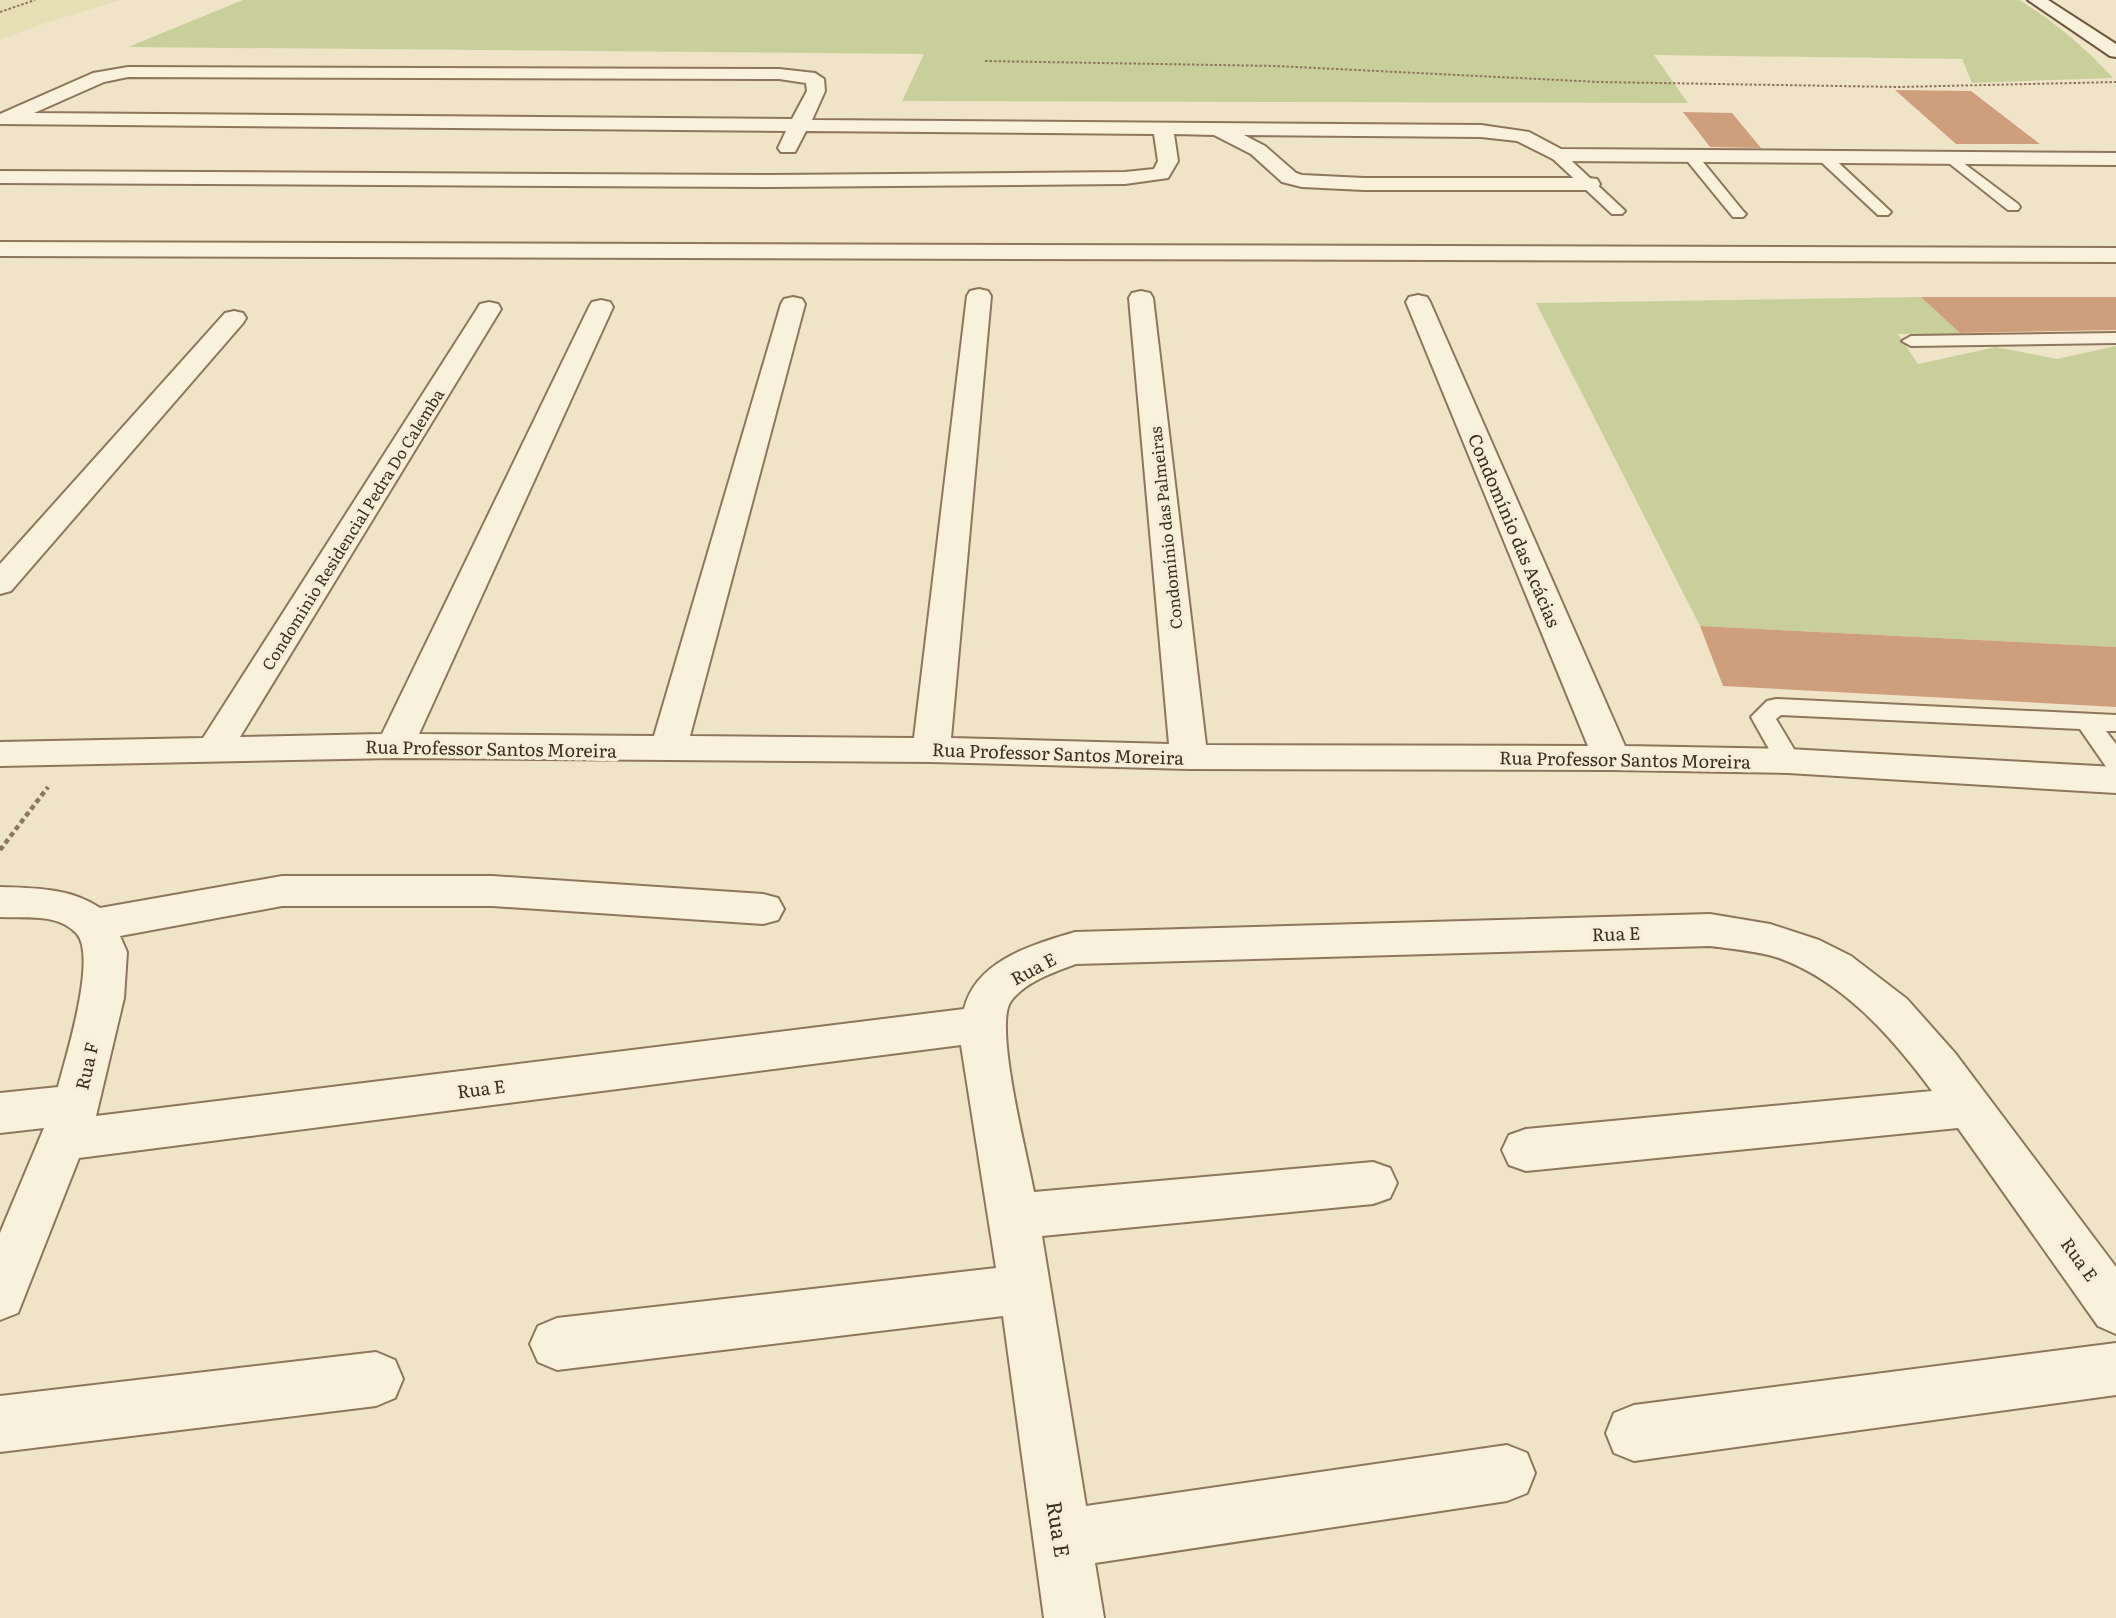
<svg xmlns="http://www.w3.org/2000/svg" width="2116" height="1618" viewBox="0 0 2116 1618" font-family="Literata,serif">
<rect width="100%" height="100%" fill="#f0e4c8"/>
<path fill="#e6deb5" d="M0,0h121l-82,25 -39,15z"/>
<path fill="#c9cf9b" d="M243,0h1776c35,21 67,48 94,78l-141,5 -10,-24 -308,-4 34,48 -786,-2 22,-47 -796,-7z
M1921,297l41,37h-64l20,30 78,-17 61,12 59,-13v301l-416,-21 -164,-323z"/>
<path fill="#cf9f7d" d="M1895,90l76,1 69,53h-84z
M1683,112l49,1 29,35 -51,-1z
M1921,297h195v33l-156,3z
M1700,626l416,21v60l-393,-21z"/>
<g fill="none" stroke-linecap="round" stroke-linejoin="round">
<g stroke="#8d765c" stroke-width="4">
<path id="service" d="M1689,150l5,1 49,60 3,3 -3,3h-10l-49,-60v-6z
M1557,151l5,1 60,56 3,3 -3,3h-10l-60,-56 -2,-3z
M1823,152l5,1 60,56 3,3 -3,3h-10l-60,-56v-6z
M1950,153l68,51 2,3 -2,3h-10l-63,-50 -2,-3z
M2116,333v10l-205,3 -9,-5 9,-5z
M1776,699l340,16v16h-10l10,13v27l-9,-3 -27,-39 -299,-14 -5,4 25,42 -4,6 -9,3 -9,-3 -28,-50 16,-16z"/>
</g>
<g stroke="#8d765c" stroke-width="4">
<path id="minor" d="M128,67l651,2 36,4 9,6 1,12 -13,29 669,5 48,7 32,17 555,4v12l-559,-4 -40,-20 -36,-4 -237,-2 21,11 31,27 6,2 62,3h225l8,1 3,5 -3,5 -8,1h-225l-62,-3 -20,-5 -31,-28 -37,-19 -40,-1 4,27 -10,17 -43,6 -354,3 -771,-4v-12l771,4 354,-3 29,-3 4,-8 -4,-27 -348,-3 -11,21h-14l-3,-4 8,-17 -786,-7v-10l93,-41zM128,77l651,2 27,4 1,8 -15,28 -758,-6 70,-31z
M0,242l2116,6v14l-2116,-6z
M979,289l9,2 3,5 -40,442 218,6 -40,-446 3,-5 9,-2 9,2 3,5 53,447 382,1 -182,-444 3,-5 9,-2 9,2 3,5 195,444 163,3 328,18v26l-328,-20 -176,-3 -423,-1 -258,-7 -536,-4 -395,8v-24l203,-4 274,-429 3,-5 9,-2 9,2 3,5 -261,428 142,-3 207,-427 3,-5 9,-2 9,2 3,5 -194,427 235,2 127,-432 3,-5 9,-2 9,2 3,5 -115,432 224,2 53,-442 3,-5z
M234,311l9,2 3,5 -3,5 -232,268 -11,3v-30l225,-251z
M282,876h211l270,18 15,4 6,11 -6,11 -15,4 -270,-18h-211l-162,30 7,16 -3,46 -28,118 868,-107c12,-49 68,-64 111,-77l635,-18 60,10 49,16 32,16 56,43 48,54 161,214v67l-18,-8 -140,-198 -432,43 -17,-6 -7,-15 7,-15 17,-6 406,-38c-40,-54 -89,-110 -153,-133 -22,-7 -46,-9 -69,-12l-634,18c-22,8 -51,18 -65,37 -18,24 17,157 23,191l339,-30 17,6 7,15 -7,15 -17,6 -331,32 44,270 421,-61 20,8 8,20 -8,20 -20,8 -412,62 9,55h-60l-41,-302 -446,54 -19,-8 -8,-18 8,-18 19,-8 439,-50 -35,-223 -882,113 -61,155 -18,7v-87l44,-105 -44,5v-40l58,-6c8,-31 39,-129 19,-153 -18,-21 -52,-16 -77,-17v-30c34,1 71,1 100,21z
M2116,1343v52l-482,66 -20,-8 -8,-20 8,-20 20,-8z
M376,1352l19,8 8,19 -8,19 -19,8 -376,46v-56z"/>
</g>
<g stroke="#6f573f" stroke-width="4">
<path id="secondary" d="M2028,0h20l68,44v13l-6,-1z"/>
</g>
<path stroke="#8d765c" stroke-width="2" stroke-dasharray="2.5 2" stroke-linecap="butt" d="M0,12l35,-12
M985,61l291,5 323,16 300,5 217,-5"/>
<path stroke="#8d765c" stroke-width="4.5" stroke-dasharray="5 3.5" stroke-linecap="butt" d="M0,850l48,-63"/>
<use href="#service" fill="#faf1dc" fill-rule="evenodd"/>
<use href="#minor" fill="#faf1dc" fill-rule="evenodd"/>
<use href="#secondary" fill="#faf1dc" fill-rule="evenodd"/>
</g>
<g text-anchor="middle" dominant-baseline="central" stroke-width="7" stroke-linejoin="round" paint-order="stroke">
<g font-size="16" fill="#3d2e20" stroke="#f7eed8">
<text transform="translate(1165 528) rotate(-96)">Condomínio das Palmeiras</text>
<text transform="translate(352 529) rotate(-58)">Condominio Residencial Pedra Do Calemba</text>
</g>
<g font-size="18" fill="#3d2e20" stroke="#f7eed8">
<text transform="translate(1515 530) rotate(67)">Condomínio das Acácias</text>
<text transform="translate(491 748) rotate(1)">Rua Professor Santos Moreira</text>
<text transform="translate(1058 753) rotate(2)">Rua Professor Santos Moreira</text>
<text transform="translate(1625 759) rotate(1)">Rua Professor Santos Moreira</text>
<text transform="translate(1616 933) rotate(-2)">Rua E</text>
<text transform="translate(1033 968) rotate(-28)">Rua E</text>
<text transform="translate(86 1066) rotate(-77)">Rua F</text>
<text transform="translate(481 1088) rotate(-7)">Rua E</text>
<text transform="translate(2080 1259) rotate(54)">Rua E</text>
</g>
<g font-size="21" fill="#3d2e20" stroke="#f7eed8">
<text transform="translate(1060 1529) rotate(81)">Rua E</text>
</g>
</g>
</svg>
